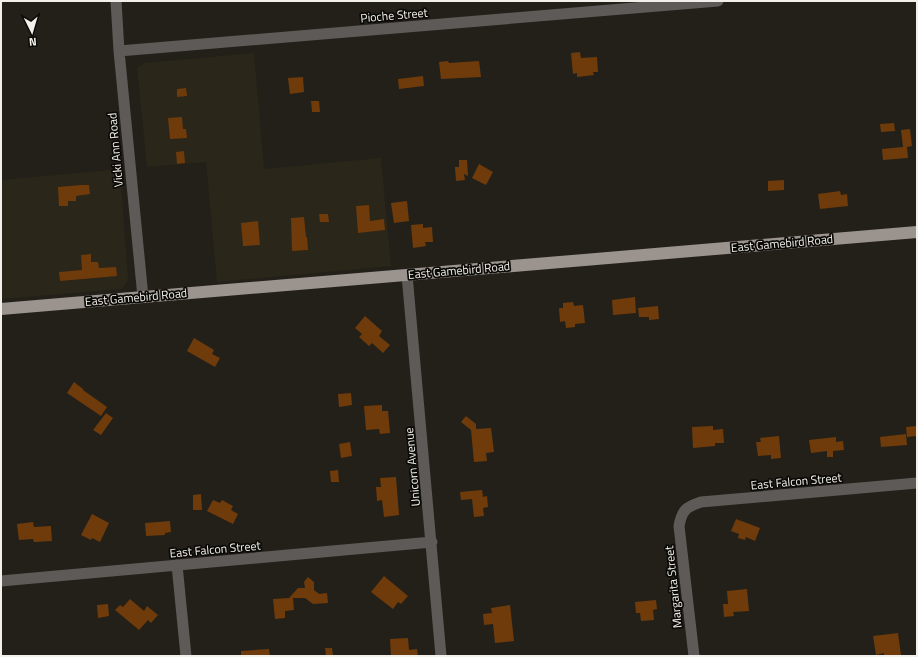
<svg xmlns="http://www.w3.org/2000/svg" width="918" height="657" viewBox="0 0 918 657" font-family="'Titillium Web',sans-serif">
<rect width="100%" height="100%" fill="#222019"/>
<path fill="#2a2619" d="M254,53l10,116 117,-11 10,108 -174,16 -11,-120 -59,5 -10,-99 8,-5z
M120,169l8,111 -6,9 -121,10v-119z"/>
<path fill="#6f3b0b" d="M580,52l1,6 16,-1 1,15h-5l1,3 -17,2v-4l-4,1 -2,-21z
M448,61l1,2 30,-2 2,16 -40,2 -2,-17z
M423,76l1,10 -25,3 -1,-10z
M303,77l1,15 -14,2 -2,-16z
M186,88l1,8 -10,1v-8z
M311,101h8l1,11h-8z
M182,117l1,12h3l1,9 -17,1 -2,-21z
M894,123l1,8 -14,1 -1,-8z
M910,129l2,17 -5,1 1,11 -25,2 -1,-11 21,-2 -2,-17z
M184,151l1,12 -8,1 -1,-12z
M459,160h8l1,16 -4,-2 1,6 -9,1 -1,-14h4z
M479,164l14,8 -7,13 -14,-7z
M784,180v10l-16,1v-10z
M81,185h8l1,9 -14,2v5h-8v5h-9l-1,-19z
M840,191l1,4 6,-1 1,12 -28,3 -2,-15z
M407,201l2,20 -15,2 -3,-20z
M369,205l1,16 14,-2 1,11 -27,3 -2,-27z
M319,214h9l1,8h-9z
M304,217l2,20h1l1,13 -16,1 -1,-33z
M258,221l2,24 -17,1 -2,-23z
M423,224v4l9,-1 1,15h-8l1,4 -13,2 -2,-23z
M91,254v8h7l1,6 17,-1 1,9 -57,5 -1,-9 23,-2 -1,-15z
M635,297l1,16 -23,2 -1,-15z
M573,302l1,4 9,-1 2,18 -10,1v3l-9,1 -1,-7 -5,1 -1,-14h4v-5z
M658,306l1,13 -10,1v-3h-10l-1,-9z
M365,316l17,15 -3,5 11,9 -7,8 -11,-10 -3,3 -10,-9 3,-3 -7,-6z
M194,338l20,12 -2,4 8,4 -5,9 -28,-16z
M74,382l9,7v1l24,17 -6,9 -34,-23z
M351,393l1,12 -13,2 -1,-13z
M382,405v6h6l2,22 -10,1 -1,-5 -13,1 -2,-24z
M106,413l7,5 -12,17 -8,-5z
M466,416l10,8v5l15,-1 3,24 -8,1 1,8 -13,1 -3,-32 -10,-8z
M713,426v4l10,-1 1,14h-9v3l-22,2 -1,-21z
M916,426l1,10 -10,1 -1,-10z
M906,434l1,11 -26,2 -1,-10z
M779,436l2,22 -10,1v-4l-13,1 -2,-14h5l-1,-4z
M836,437v5l7,-1 1,9 -11,1v6h-6v-6l-16,2 -2,-13z
M350,442l2,14 -11,2 -2,-14z
M338,470l1,12h-8l-1,-11z
M396,477l3,38 -15,2 -2,-17 -5,1 -1,-14h5l-1,-9z
M482,490l1,7 4,-1 1,11 -5,1 1,8 -10,1 -2,-18 -11,1 -1,-8z
M201,494l1,16h-9v-15z
M213,500l7,3 2,-3 11,6 -2,4 7,4 -5,10 -26,-13z
M92,514l17,9 -9,19 -8,-4 -1,2 -10,-5z
M736,519l24,9 -5,13 -9,-4 -1,3 -7,-2 1,-4 -8,-3z
M170,521l1,11 -6,1v2l-19,1 -1,-13z
M33,522l1,5 17,-1 1,15 -18,1 -1,-3 -14,1 -2,-16z
M384,576l24,20 -7,8 -3,-2 -5,7 -22,-17z
M308,577l6,5v8l5,4 8,-1 1,10 -15,1 -8,-6h-12l1,12 -9,1v7l-10,1 -2,-20 16,-1 9,-10h7l-1,-6z
M747,589l2,22 -16,1 1,4 -10,1 -1,-13h5l-1,-13z
M130,599l14,12 3,-5 11,9 -7,8 -3,-3 -9,10 -24,-20 5,-5 3,2z
M656,600l1,9 -4,1 1,10 -13,1 -1,-8h-4l-1,-11z
M108,604l1,12 -11,2 -1,-13z
M510,605l4,36 -19,2 -2,-19 -9,1 -1,-11 9,-1 -1,-5z
M898,633l3,22 -17,1v-3l-8,2 -3,-19z
M408,638l1,12 8,-1 1,7h-27l-1,-17z
M325,648h7l1,8h-7z
M269,649l1,7h-29v-5z"/>
<g fill="none" stroke-linecap="round" stroke-linejoin="round">
<path stroke="#5e5a57" stroke-width="11" d="M116,1l3,50 24,246
M119,51l599,-50
M407,275l34,381
M177,565l9,91
M1,581l431,-39
M694,656l-15,-130c3,-16 7,-19 22,-24l216,-19"/>
<path stroke="#9b938e" stroke-width="12" d="M1,309l916,-77"/>
</g>
<g text-anchor="middle" dominant-baseline="central" stroke-width="3.5" stroke-linejoin="round" paint-order="stroke">
<g font-size="12" fill="#f1f0eb" stroke="#0b0a07">
<text transform="translate(394 15) rotate(-5)">Pioche Street</text>
<text transform="translate(115 150) rotate(-95)">Vicki Ann Road</text>
<text transform="translate(782 243) rotate(-5)">East Gamebird Road</text>
<text transform="translate(459 270) rotate(-5)">East Gamebird Road</text>
<text transform="translate(136 297) rotate(-5)">East Gamebird Road</text>
<text transform="translate(412 467) rotate(-95)">Unicorn Avenue</text>
<text transform="translate(796 481) rotate(-5)">East Falcon Street</text>
<text transform="translate(215 549) rotate(-5)">East Falcon Street</text>
<text transform="translate(673 587) rotate(-96)">Margarita Street</text>
</g>
</g>
<rect width="918" height="657" fill="none" stroke="#f1f0eb" stroke-width="4"/>
<g transform="translate(32 32) rotate(175)" stroke="#0b0a07" stroke-width="3" paint-order="stroke">
<path d="M0-3L7 15L0 10L-7 15Z" fill="#f1f0eb"/>
<text y="-6" font-size="11" font-weight="bold" text-anchor="middle" fill="#f1f0eb">N</text>
</g>
</svg>
